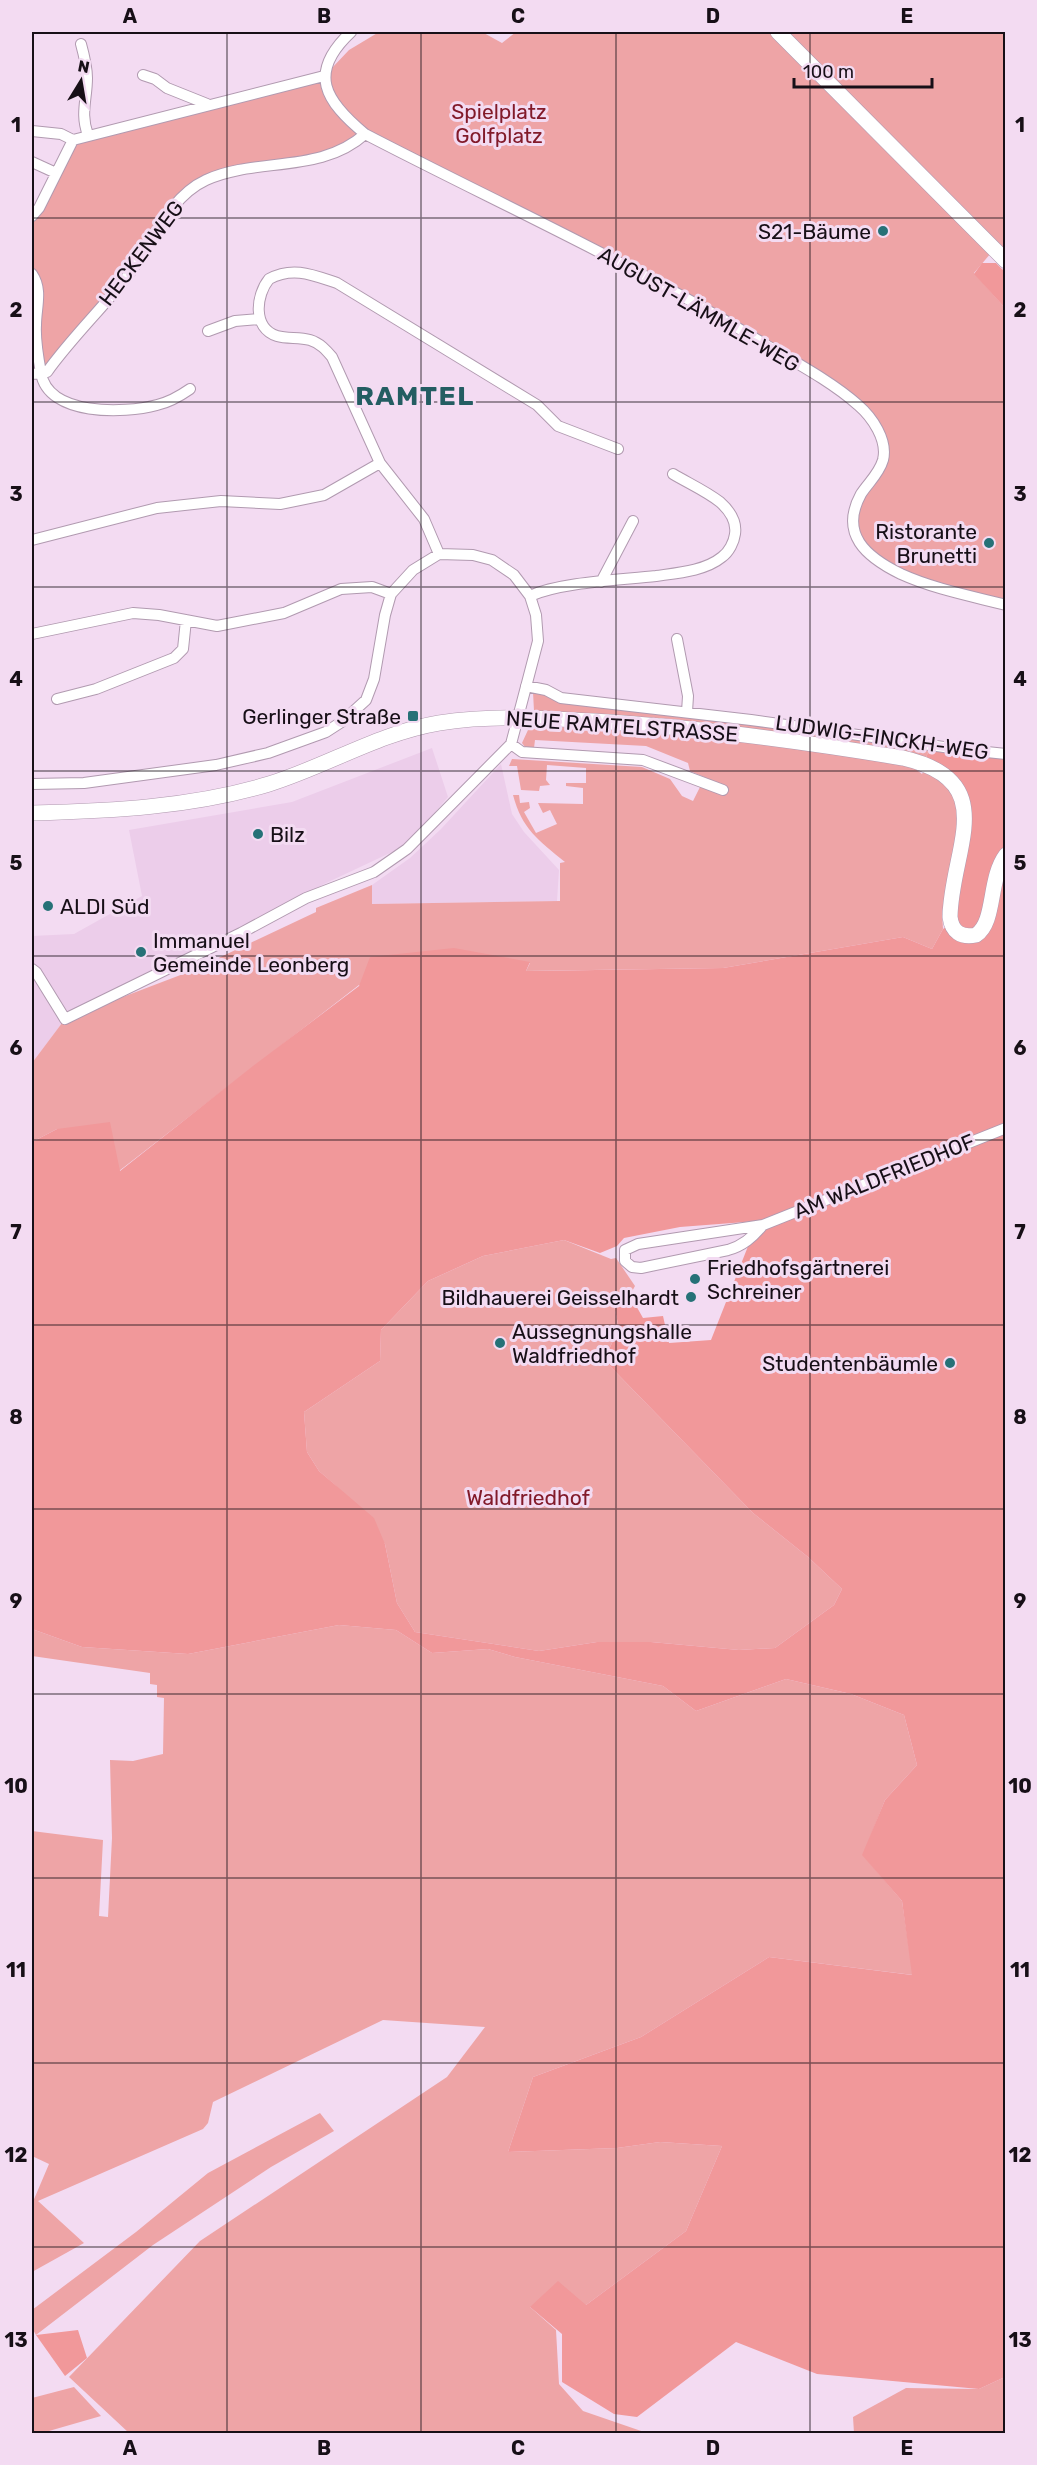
<svg xmlns="http://www.w3.org/2000/svg" width="1037" height="2465" viewBox="0 0 1037 2465" font-family="Rubik,sans-serif">
<rect width="100%" height="100%" fill="#f3dbf2"/>
<path fill="#eccdea" d="M432,748l16,49 -41,48 -83,39 -123,69 -136,66 -33,44v-127l42,-2 68,-38 -13,-66 163,-28z
M501,764l11,50 12,18 35,38 -2,31 -186,3 1,-19 38,-27 31,-29z"/>
<path fill="#eea4a6" d="M379,32h103l20,11 14,-11h253l222,221 -17,20 31,35v297l-104,-32 -40,-29 -8,-32 31,-60 -26,-47 -133,-84 -360,-186 -34,19 -106,18 -40,22 -138,178 -15,2v-160l41,-74 258,-71 18,-19z
M788,32h217v220z
M533,692l396,57 -3,9 -25,-5 -367,-42z
M538,726l146,7 226,32 12,9 2,-3 16,8 13,16 5,21 -6,50 -10,46 1,17 -11,20 -29,-12 -180,31 -197,3 4,-8 -171,22 -240,186 -62,-42 -25,13v-79l33,-44 126,-48 125,-59v-4l56,-23v19l188,-3v-38l5,-1c-27,-22 -43,-33 -52,-67h6l1,8 9,-1 1,6 -6,4 12,21 21,-9 -7,-14 -7,3 -5,-10 45,1v-16l-17,-2v-3h20v-15l-39,-3 -1,15 4,5 -10,1 -1,5 -18,-1 -4,-24h-8l3,-7 130,8 28,12 12,17 11,5 7,-14 22,7 3,-8 -35,-15 -2,-8 -42,-17 -111,-6 -1,8 -9,-1 -3,-4 6,-13z
M564,1240l47,19 5,-1 19,28 -5,9 -17,6 6,27 -15,32 149,153 55,44 34,32 -8,16 -59,43 -36,2 -88,-8h-54l-58,9 -124,-19 -18,-29 -12,-59 -50,-59 -16,-14 -12,-19 -3,-40 76,-51 1,-31 47,-49 55,-25z
M339,1625l57,5 36,23 56,-4 27,8 148,29 33,25 90,-32 65,15 53,21 13,50 -32,35 -22,55 39,46 11,74 -144,-18 -128,80 -108,40 -25,75 109,-4 43,-6 62,4 -36,85 -100,74 -56,2 26,23 3,54 24,27 64,22h-518l-60,-56 131,-136 247,-164 38,-50 -102,-7 -170,82 -5,21 -5,6 -165,72 46,42 -52,29v-68l17,-40 -17,-8v-325l71,9 -4,76 9,1 4,-79 -2,-78 23,1 30,-7 1,-56 -7,-1v-12l-7,-1v-11l-118,-17v-27l50,18 106,7z
M320,2113l14,18 -63,36 -118,78 -117,90 -4,-7v-18l104,-78 72,-59z
M1005,2377v56h-151l-1,-16 53,-29 73,1z
M74,2387l27,29 -59,17h-10v-35z"/>
<path fill="#f1989a" fill-rule="evenodd" d="M982,263h14l9,9v36l-31,-34z
M929,749l76,8v1620l-26,12 -162,-15 -81,-32 -99,75 -23,-3 -52,-32v-48l-32,-27 28,-26 28,24 100,-74 36,-85 -62,-4 -43,6 -109,4 25,-75 108,-40 128,-80 143,18 -10,-74 -40,-46 23,-55 32,-35 -13,-50 -53,-21 -65,-15 -90,32 -33,-25 -148,-29 -27,-8 -56,4 -36,-23 -57,-5 -151,29 -106,-7 -50,-18v-487l25,-13 53,-7 10,49 133,-105 106,-80 11,-29 84,-9 76,14 -4,9h7l190,-3 180,-31 29,12 11,-20 15,-10 -1,-13 14,-97c-4,-26 -22,-42 -45,-51zM758,1221l-47,119 -42,3 -6,-27 -20,2 -13,-23 -17,6 6,27 -15,32 149,153 55,44 34,32 -8,16 -59,43 -36,2 -88,-8h-54l-58,9 -124,-19 -18,-29 -12,-59 -11,-26 -55,-47 -12,-19 -3,-40 76,-51 1,-31 47,-49 55,-25 81,-16 36,13 17,-7 7,-8 56,-11z
M78,2330l9,28 -22,18 -29,-41z"/>
<g fill="none" stroke-linecap="round" stroke-linejoin="round">
<g stroke="#b19ab0" stroke-width="12">
<path id="minor" d="M351,32c-44,41 -26,69 14,102 129,67 262,127 386,202 34,21 78,43 107,69 14,12 30,35 25,55 -4,14 -15,23 -22,34 -22,40 5,63 40,80 33,15 70,22 105,31
M81,44c3,11 6,22 6,34 0,21 -7,36 1,57
M143,75l12,4 12,9 40,16
M32,131l29,3 12,6
M32,162l24,11
M32,216l7,-8 34,-68 251,-64
M32,274c11,16 4,33 4,51 -1,16 2,32 5,48l-9,1
M208,331l27,-10 25,-2
M190,389c-10,7 -20,13 -33,16 -33,9 -109,11 -116,-32l6,-1c25,-35 56,-64 82,-98 23,-31 40,-77 77,-94 50,-23 115,-6 159,-46
M32,540l125,-32 64,-7 59,3 44,-9 56,-32
M439,554l-15,-35 -44,-56 -48,-106c-6,-7 -12,-14 -22,-17 -11,-3 -23,-1 -33,-4 -25,-8 -21,-41 -8,-57 24,-13 44,-4 68,4l200,122 21,21 60,23
M601,582l32,-61
M530,596c31,-14 91,-16 126,-20 21,-3 49,-5 66,-19 7,-5 12,-15 13,-23 2,-13 -6,-24 -15,-32 -14,-11 -32,-19 -47,-28
M32,634l101,-21 26,2 58,11 67,-13 57,-24 31,-2 19,7
M677,639l11,57 -1,16
M526,686l20,4 15,8 190,22 207,29 48,5
M57,699l39,-10 78,-31 9,-9 3,-29
M511,744l11,8 121,8 80,30
M32,784l52,-1 132,-18 52,-12 58,-21 17,-11 23,-21 8,-21 11,-64 6,-21 22,-24 26,-16 34,1 19,5 22,15 16,21 6,19 2,26 -27,103 -104,105 -33,23 -68,26 -65,35 -176,86 -29,-47 -4,-3
M763,1225c-10,12 -20,21 -35,25l-87,18 -9,-1 -7,-6v-11l13,-6 125,-19 243,-97"/>
</g>
<g stroke="#b19ab0" stroke-width="16">
<path id="secondary" d="M778,32l228,229
M32,813c79,-2 161,-6 237,-29 58,-18 110,-51 170,-61 51,-8 103,-5 154,-2 104,6 207,20 310,37 100,23 48,91 47,159 2,15 11,21 26,18 20,-13 12,-56 30,-80"/>
</g>
<use href="#minor" stroke="#fff" stroke-width="10"/>
<use href="#secondary" stroke="#fff" stroke-width="15"/>
</g>
<path fill="none" stroke="#170f17" stroke-width="1.5" stroke-opacity="0.55" d="M227,32v2402M421,32v2402M616,32v2402M810,32v2402M32,218h974M32,402h974M32,587h974M32,771h974M32,956h974M32,1140h974M32,1325h974M32,1509h974M32,1694h974M32,1878h974M32,2063h974M32,2247h974"/>
<g fill="#267177" stroke="#f3dbf2" stroke-width="2">
<circle cx="883" cy="231" r="6"/>
<circle cx="989" cy="543" r="6"/>
<rect x="407" y="710" width="12" height="12" rx="3"/>
<circle cx="258" cy="834" r="6"/>
<circle cx="48" cy="906" r="6"/>
<circle cx="141" cy="952" r="6"/>
<circle cx="695" cy="1279" r="6"/>
<circle cx="691" cy="1297" r="6"/>
<circle cx="500" cy="1343" r="6"/>
<circle cx="950" cy="1363" r="6"/>
</g>
<g text-anchor="middle" dominant-baseline="central" stroke-width="6" stroke-linejoin="round" paint-order="stroke">
<g font-size="21" fill="#821a2a" stroke="#f3dbf2">
<text x="499" y="111">Spielplatz<tspan x="499" dy="24">Golfplatz</tspan></text>
<text x="528" y="1497">Waldfriedhof</text>
</g>
<g font-size="21" fill="#170f17" stroke="#f3dbf2" text-anchor="end">
<text x="871" y="231">S21-Bäume</text>
<text x="977" y="531">Ristorante<tspan x="977" dy="24">Brunetti</tspan></text>
<text x="401" y="716">Gerlinger Straße</text>
<text x="270" y="834" text-anchor="start">Bilz</text>
<text x="60" y="906" text-anchor="start">ALDI Süd</text>
<text x="153" y="940" text-anchor="start">Immanuel<tspan x="153" dy="24">Gemeinde Leonberg</tspan></text>
<text x="707" y="1267" text-anchor="start">Friedhofsgärtnerei<tspan x="707" dy="24">Schreiner</tspan></text>
<text x="679" y="1297">Bildhauerei Geisselhardt</text>
<text x="512" y="1331" text-anchor="start">Aussegnungshalle<tspan x="512" dy="24">Waldfriedhof</tspan></text>
<text x="938" y="1363">Studentenbäumle</text>
</g>
<g font-size="21" fill="#170f17" stroke="#f3dbf2">
<text transform="translate(141 253) rotate(-53)">HECKENWEG</text>
<text transform="translate(699 309) rotate(30)">AUGUST-LÄMMLE-WEG</text>
<text transform="translate(622 726) rotate(4)">NEUE RAMTELSTRASSE</text>
<text transform="translate(882 737) rotate(8)">LUDWIG-FINCKH-WEG</text>
<text transform="translate(884 1176) rotate(-22)">AM WALDFRIEDHOF</text>
</g>
<g font-size="27" font-weight="bold" letter-spacing="1.5" fill="#235d62" stroke="#f3dbf2">
<text x="415" y="396">RAMTEL</text>
</g>
</g>
<rect width="1037" height="2465" fill="none" stroke="#f3dbf2" stroke-width="66"/>
<g transform="translate(81 81) rotate(11)" stroke="#f3dbf2" stroke-width="4.5" paint-order="stroke">
<path d="M0-4.5L10 22L0 15L-10 22Z" fill="#170f17"/>
<text y="-9" font-size="16" font-weight="bold" text-anchor="middle" fill="#170f17">N</text>
</g>
<path d="M794 78v9h138v-9" fill="none" stroke="#170f17" stroke-width="3"/>
<text x="803" y="78" font-size="18" fill="#170f17" stroke="#f3dbf2" stroke-width="4.5" paint-order="stroke">100 m</text>
<rect x="33" y="33" width="971" height="2399" fill="none" stroke="#170f17" stroke-width="2"/>
<g font-size="20" text-anchor="middle" font-weight="bold" fill="#170f17">
<text x="130" y="23">A</text>
<text x="324" y="23">B</text>
<text x="518" y="23">C</text>
<text x="713" y="23">D</text>
<text x="907" y="23">E</text>
<text x="16" y="132">1</text>
<text x="1020" y="132">1</text>
<text x="16" y="317">2</text>
<text x="1020" y="317">2</text>
<text x="16" y="501">3</text>
<text x="1020" y="501">3</text>
<text x="16" y="686">4</text>
<text x="1020" y="686">4</text>
<text x="16" y="870">5</text>
<text x="1020" y="870">5</text>
<text x="16" y="1055">6</text>
<text x="1020" y="1055">6</text>
<text x="16" y="1239">7</text>
<text x="1020" y="1239">7</text>
<text x="16" y="1424">8</text>
<text x="1020" y="1424">8</text>
<text x="16" y="1608">9</text>
<text x="1020" y="1608">9</text>
<text x="16" y="1793">10</text>
<text x="1020" y="1793">10</text>
<text x="16" y="1977">11</text>
<text x="1020" y="1977">11</text>
<text x="16" y="2162">12</text>
<text x="1020" y="2162">12</text>
<text x="16" y="2347">13</text>
<text x="1020" y="2347">13</text>
<text x="130" y="2455">A</text>
<text x="324" y="2455">B</text>
<text x="518" y="2455">C</text>
<text x="713" y="2455">D</text>
<text x="907" y="2455">E</text>
</g>
</svg>
